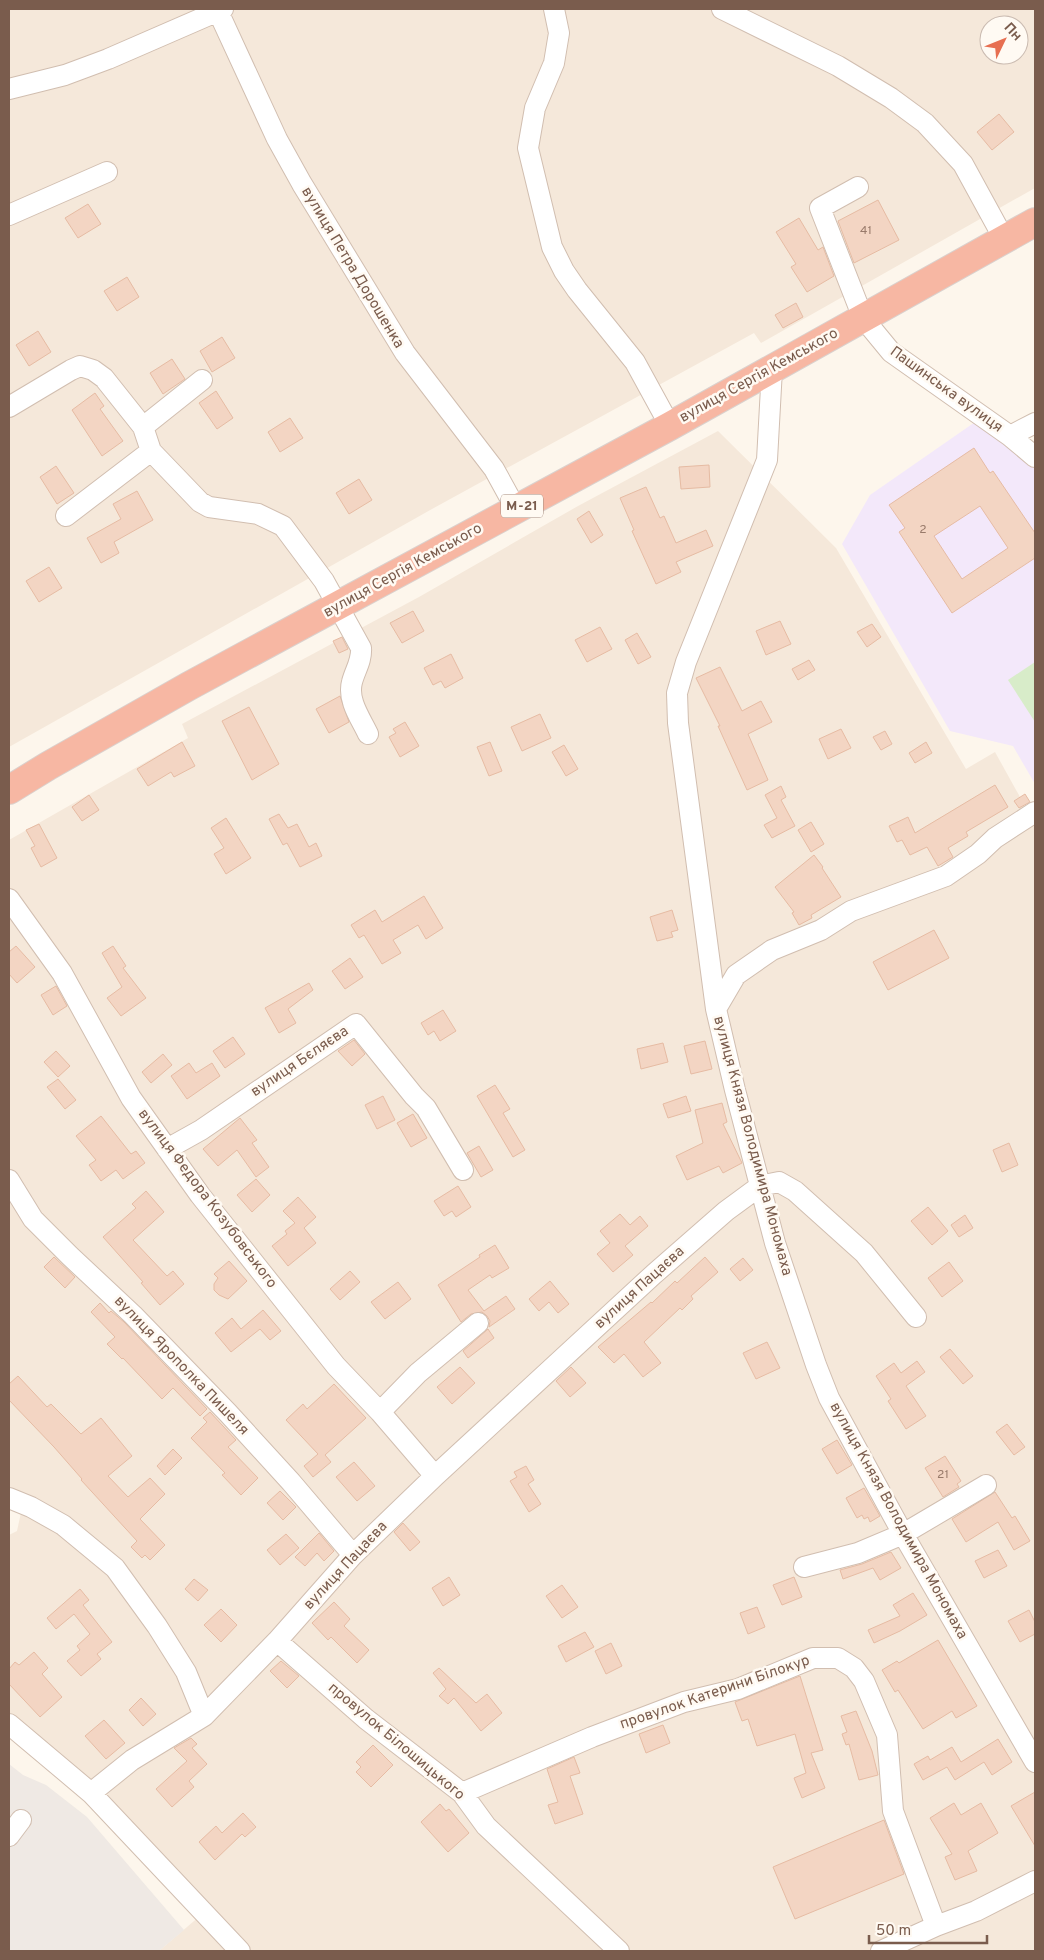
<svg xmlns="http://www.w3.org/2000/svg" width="1044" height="1960" viewBox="0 0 1044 1960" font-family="Overpass,sans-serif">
<rect width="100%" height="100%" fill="#fdf6ec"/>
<path fill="#f5e8da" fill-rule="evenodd" d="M9,9h1026v179l-274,155 -7,-10 -322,176 -423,238zM989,25h30v30h-30z
M718,431l118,117 130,221 29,-17 40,72v1127h-876l42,-36 -192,-193v-187l8,-4 5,-23 -13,-8v-660l179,-102 -6,-14 237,-127 159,-91z"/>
<path fill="#efe9e4" d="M9,1764l14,11 23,10 41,32 97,113 -25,21h-150z"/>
<path fill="#f3e8fa" d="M978,420l57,42v322l-22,-38 -63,-15 -108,-187 28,-49z"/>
<path fill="#d8ecc9" d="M1035,662v60l-27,-42z"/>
<path fill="#f3d5c3" stroke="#e6bba3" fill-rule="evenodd" d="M999,114l15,18 -22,18 -15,-18z
M878,200l21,40 -45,23 -16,-42z
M88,204l13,20 -23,14 -13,-20z
M799,218l19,32 5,-3 11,29 -27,16 -16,-25 5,-3 -20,-32z
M127,277l12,20 -22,14 -13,-20z
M796,303l7,14 -20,11 -8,-13z
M38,331l13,21 -22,14 -13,-21z
M222,337l13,21 -23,14 -12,-21z
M172,359l13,20 -22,15 -13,-21z
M216,391l17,27 -16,11 -18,-26z
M95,393l9,13 -4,3 23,32 -21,15 -30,-46z
M290,418l13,20 -23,14 -12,-20z
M974,448l16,25 3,-2 42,62v25l-83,55 -53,-81 6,-4 -16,-23zM980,506l28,42 -46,31 -28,-43z
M709,465l1,22 -29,2 -2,-22z
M56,466l18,27 -17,11 -17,-27z
M359,479l13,21 -23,14 -13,-21z
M646,487l14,31 4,-2 12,27 30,-13 7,16 -37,16 5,10 -25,12 -24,-53 2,-1 -14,-32z
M137,491l16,29 -39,22 5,11 -18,10 -14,-25 34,-19 -8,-15z
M589,511l14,24 -12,8 -14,-24z
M49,567l13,21 -23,14 -13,-21z
M413,611l11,20 -22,12 -12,-20z
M780,621l11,23 -25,11 -10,-24z
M872,624l9,13 -14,10 -10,-15z
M600,627l12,22 -25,13 -12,-22z
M637,633l14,24 -13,7 -13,-24z
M342,637l6,12 -9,4 -6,-12z
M451,654l12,24 -18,10 -4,-7 -8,4 -9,-17z
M809,660l6,10 -17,10 -6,-11z
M720,667l22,44 19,-10 11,21 -24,12 20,46 -21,10 -29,-64h2l-24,-48z
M340,696l9,26 -20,11 -13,-24z
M249,707l30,57 -27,16 -30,-59z
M540,714l11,24 -29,13 -11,-24z
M405,722l14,24 -19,11 -11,-20 7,-4 -3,-4z
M841,729l10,19 -23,11 -9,-20z
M885,731l7,13 -11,6 -8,-13z
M182,742l13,24 -21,11 -3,-5 -23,14 -11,-17z
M490,742l12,29 -13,5 -12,-29z
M926,742l6,11 -17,10 -6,-10z
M564,745l14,24 -12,7 -14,-24z
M995,785l13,22 -42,25 2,4 -20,12 5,9 -15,9 -11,-19 -17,8 -8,-15 -5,2 -8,-16 19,-9 7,16z
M781,786l5,11 -5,3 14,26 -23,12 -8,-13 13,-7 -12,-23z
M1025,794l5,8 -11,6 -5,-7z
M89,795l10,15 -17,11 -10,-14z
M279,814l9,14 9,-4 12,23 7,-4 6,13 -22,11 -13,-24 -4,2 -14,-26z
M226,818l25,40 -25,16 -12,-20 10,-6 -13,-20z
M811,822l13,22 -13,8 -13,-22z
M39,824l18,34 -16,9 -10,-19 4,-2 -9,-16z
M814,855l9,12 -1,1 19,29 -30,18 1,3 -13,7 -7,-12 2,-1 -19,-25z
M424,896l19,32 -17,11 -8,-14 -25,15 8,13 -19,11 -18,-29 -5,3 -8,-13 24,-15 7,12z
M672,910l6,20 -7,2 2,5 -16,4 -7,-24z
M934,930l15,28 -61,32 -15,-28z
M16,946l19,21 -18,16 -8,-9v-22z
M113,946l13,20 -3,2 23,30 -25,18 -14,-18 15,-11 -20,-34z
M350,958l13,19 -18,12 -13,-18z
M309,983l4,7 -25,19 8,14 -17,10 -14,-25z
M56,986l11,20 -14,9 -12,-20z
M443,1010l13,21 -16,10 -6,-10 -6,4 -7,-12z
M233,1037l12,17 -20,14 -12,-17z
M354,1040l11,14 -13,12 -14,-15z
M705,1041l7,28 -21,5 -7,-28z
M663,1043l5,19 -27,7 -4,-20z
M56,1051l14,15 -12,11 -14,-15z
M163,1054l9,11 -21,18 -9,-11z
M189,1063l7,10 16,-10 8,13 -33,23 -16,-23z
M58,1079l18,21 -11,9 -18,-22z
M495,1085l15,24 -7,4 22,37 -12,7 -36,-61z
M383,1096l12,24 -18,9 -12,-24z
M686,1096l5,15 -23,7 -5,-14z
M722,1103l5,19 -4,2 19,39 -19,10 -4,-7 -32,14 -11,-24 27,-13 -8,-33z
M413,1114l14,24 -16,9 -14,-24z
M101,1116l30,38 5,-3 9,12 -22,16 -7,-9 -15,11 -12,-16 7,-5 -20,-24z
M240,1118l17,22 -5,3 17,24 -13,10 -19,-27 -19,16 -15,-17z
M1009,1143l9,22 -16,7 -9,-22z
M479,1146l14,24 -12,7 -14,-24z
M256,1179l14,16 -18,17 -15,-17z
M458,1186l13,21 -15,10 -4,-6 -8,5 -10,-15z
M146,1191l18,21 -31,28 34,36 6,-5 11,13 -24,21 -19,-22 2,-1 -40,-45 33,-29 -4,-4z
M298,1197l18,20 -12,11 12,15 -28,23 -16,-20 15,-12 -2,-3 10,-8 -12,-12z
M928,1207l20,24 -16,14 -21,-24z
M620,1214l10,11 10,-9 8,10 -23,20 8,9 -20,17 -16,-18 13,-11 -10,-12z
M965,1215l8,13 -14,9 -8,-12z
M495,1245l14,23 -17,10 -2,-3 -22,15 16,21 22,-15 9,13 -26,18 1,-6 -3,-5 -5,-4 -11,2 -10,8 -23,-37 42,-28 -1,-2z
M54,1257l21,20 -10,11 -21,-21z
M705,1257l13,15 -27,24 2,3 -11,11 -2,-2 -36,34 17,21 -18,14 -19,-23 -10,9 -16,-16 53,-45 1,1 23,-22 2,2z
M743,1258l10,12 -13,11 -10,-12z
M229,1261l18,20 -19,18 -9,-4 -5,-5v-6l4,-6 -4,-4z
M949,1262l14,19 -21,16 -14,-19z
M350,1271l10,11 -20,18 -10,-11z
M550,1281l19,23 -11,9 -9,-11 -10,9 -10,-12z
M398,1282l13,17 -26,20 -14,-17z
M100,1303l9,10 2,-2 13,11 83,87 -7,7 -27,-28 -11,11 -39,-41 -1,1 -15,-15 8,-7 -24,-25z
M263,1310l18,21 -11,9 -10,-11 -29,23 -16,-19 17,-15 9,11z
M488,1329l6,9 -26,20 -5,-7z
M767,1342l13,26 -24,11 -13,-26z
M950,1349l23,27 -10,8 -23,-27z
M917,1361l8,11 -19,14 20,30 -20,13 -18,-28 3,-2 -15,-23 18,-13 7,10z
M460,1367l15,16 -23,21 -15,-17z
M571,1367l15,16 -16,14 -14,-16z
M18,1376l29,31 4,-3 30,30 20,-16 31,38 -24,20 20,21 22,-19 15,16 -25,25 25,26 -15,15 -5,-5 -3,3 -11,-11 6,-6 -56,-61 1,-1 -28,-32 -45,-47v-16z
M334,1384l32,34 -41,37 6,7 -18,15 -9,-11 14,-12 -32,-34 17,-16 4,5z
M210,1412l26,28 -8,7 30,31 -17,17 -19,-20 3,-2 -34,-35 16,-16 -4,-4z
M1007,1424l18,23 -11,8 -18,-23z
M837,1440l15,25 -15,9 -15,-25z
M173,1449l9,9 -17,17 -8,-9z
M945,1456l16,25 -4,3 2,3 -16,10 -18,-29z
M354,1462l21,24 -18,15 -21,-24z
M526,1466l8,14 -6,4 13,20 -12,8 -19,-31 7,-4 -3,-5z
M864,1488l16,28 -10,6 -2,-5 -4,2 -2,-4 -5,3 -11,-20z
M280,1491l16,16 -13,13 -16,-17z
M995,1492l17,26 3,-2 15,25 -16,9 -16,-28 -32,20 -14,-23z
M403,1523l17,19 -10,9 -16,-19z
M319,1533l15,18 -10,10 -7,-8 -12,13 -10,-9z
M286,1534l13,14 -19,17 -13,-15z
M998,1550l9,16 -23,12 -9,-17z
M891,1552l10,16 -21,12 -7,-12 -30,11 -3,-9 22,-6z
M449,1577l11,18 -17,11 -11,-18z
M794,1577l8,20 -20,8 -9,-20z
M194,1579l14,11 -10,11 -13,-12z
M562,1585l16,22 -16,11 -16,-22z
M80,1589l9,11 -6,5 29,37 -15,12 4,5 -20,17 -14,-15 13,-11 -3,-4 13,-12 -16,-20 -18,15 -9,-11z
M913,1593l14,22 -27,16 -26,12 -6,-13 32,-14 -7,-11z
M334,1602l16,17 -6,7 25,24 -12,13 -26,-26 -3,3 -16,-17z
M757,1607l8,20 -17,7 -8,-21z
M221,1609l16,16 -16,17 -17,-17z
M1029,1610l6,12v12l-15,8 -12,-21z
M585,1632l9,15 -28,15 -8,-16z
M938,1640l39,66 -21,12 -4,-7 -29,18 -25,-39 -3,2 -13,-22 15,-9 2,2z
M611,1643l11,23 -16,8 -11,-23z
M34,1652l14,16 -6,6 20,23 -22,20 -31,-33v-15l6,-7 4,3z
M281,1661l18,15 -12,12 -17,-17z
M439,1668l37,35 11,-9 15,19 -21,18 -27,-33 -6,6 -9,-8 7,-7 -13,-16z
M800,1676l23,74 -12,3 14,35 -23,10 -8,-20 12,-5 -11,-39 -38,12 -9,-27 -6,2 -7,-19z
M141,1698l15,16 -13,12 -14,-16z
M856,1711l16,40 6,24 -19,5 -10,-36 -3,1 -4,-11 5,-2 -6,-16z
M104,1720l21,23 -19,16 -21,-23z
M663,1725l7,18 -24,10 -7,-19z
M191,1738l6,6 -5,4 15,16 -18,17 5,6 -22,20 -16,-18 31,-28 -13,-13z
M998,1739l14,23 -20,13 -8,-13 -29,18 -8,-13 -24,13 -9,-16 14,-8 2,4 22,-13 9,15z
M373,1745l20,20 -22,22 -15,-15 5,-5 -5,-5z
M574,1757l6,16 -10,3 13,38 -28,10 -7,-19 10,-3 -11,-33z
M1035,1792v54l-24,-40z
M954,1803l7,12 20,-12 17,30 -30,18 9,20 -22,9 -10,-23 7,-3 -22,-36z
M440,1804l6,7 3,-2 20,24 -21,19 -27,-30z
M243,1813l13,14 -11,10 -3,-3 -27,26 -16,-18 17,-16 6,7z
M884,1820l20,54 -109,45 -22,-52z"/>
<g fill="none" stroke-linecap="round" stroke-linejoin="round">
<g stroke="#d1beb0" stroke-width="22">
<path id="minor" d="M217,9l60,130 25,45 103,169 89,116 22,40
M554,9l5,24 -5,30 -19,45 -7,40 24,99 12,24 13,19 58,72 35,64
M722,9l116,57 53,32 34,25 38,41 41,75
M9,89l56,-14 43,-16 115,-50
M858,187l-38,21 43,110 28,34 119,84 25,21
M9,215l98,-43
M772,369l-5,91 -81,202 -9,31 1,30 38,286 19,81 40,153 41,122 13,33 74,136 132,228
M9,407l62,-37 9,-4 13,4 11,8 39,49 8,24 49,51 9,5 49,7 25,12 41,55 37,67c1,13 -6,22 -9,34 -5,18 9,37 16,52
M143,427l59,-47
M1010,436l25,-13
M66,516l85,-65
M9,899l53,74 69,125 69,97 136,171 44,46 55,64
M716,1009l20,-34 36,-25 49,-20 30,-19 95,-35 32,-22 17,-16 40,-26
M167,1149l34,-19 155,-106 58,72 12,12 37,62
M9,1180l24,39 37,37 63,59 95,98 63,69 62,73
M380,1412l38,-39 60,-50
M9,1498l22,9 32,18 52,43 42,58 29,46 18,44
M804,1567l54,-14 45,-19 83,-49
M277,1641l89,78 96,74 24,33 133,125
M9,1724l82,69
M462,1793l130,-56 92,-35 54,-13 75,-31h25l16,10 10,13 23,54 6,76 43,115
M9,1836l12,-16
M240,1951l-149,-158 41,-33 72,-44 73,-75 76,-86 82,-79 219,-202 72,-63 34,-25 19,-4 16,9 69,62 52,64
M881,1951l55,-25 40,-15 59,-30"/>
</g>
<g stroke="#dad1cd" stroke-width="30">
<path id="highway" d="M9,790l39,-24 141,-80 481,-260 365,-204"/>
</g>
<use href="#minor" stroke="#fff" stroke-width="20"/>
<use href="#highway" stroke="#f7b7a3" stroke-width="28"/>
</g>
<g text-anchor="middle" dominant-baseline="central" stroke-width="5" stroke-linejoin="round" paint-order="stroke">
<g font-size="12" fill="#987a6a">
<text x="866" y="231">41</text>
<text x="923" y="530">2</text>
<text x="943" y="1475">21</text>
</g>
<rect fill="#fffaf3" stroke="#a28b7f" stroke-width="1" x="501" y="494.5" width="42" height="23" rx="4"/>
<g font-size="14" font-weight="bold" fill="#7a5c4d">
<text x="522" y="506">М-21</text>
</g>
<g font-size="15" fill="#7a5c4d" stroke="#fffaf3">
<text transform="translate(352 268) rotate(59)">вулиця Петра Дорошенка</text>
<text transform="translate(759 376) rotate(-29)">вулиця Сергія Кемського</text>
<text transform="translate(946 390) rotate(36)">Пашинська вулиця</text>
<text transform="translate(403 571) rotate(-29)">вулиця Сергія Кемського</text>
<text transform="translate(300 1062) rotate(-34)">вулиця Бєляєва</text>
<text transform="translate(752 1146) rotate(75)">вулиця Князя Володимира Мономаха</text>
<text transform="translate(207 1199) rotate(53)">вулиця Федора Козубовського</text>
<text transform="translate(640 1288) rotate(-42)">вулиця Пацаєва</text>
<text transform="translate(181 1366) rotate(46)">вулиця Ярополка Пишеля</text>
<text transform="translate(898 1521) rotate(61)">вулиця Князя Володимира Мономаха</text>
<text transform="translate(346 1566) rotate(-47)">вулиця Пацаєва</text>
<text transform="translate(715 1693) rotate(-19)">провулок Катерини Білокур</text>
<text transform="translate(396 1742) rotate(40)">провулок Білошицького</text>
</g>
</g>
<rect width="1044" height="1960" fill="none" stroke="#7a5c4d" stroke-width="20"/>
<g transform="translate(1004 40) rotate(47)"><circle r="24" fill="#fffaf3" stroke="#cabbb1"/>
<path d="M0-4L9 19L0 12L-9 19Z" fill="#e76f51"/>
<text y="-8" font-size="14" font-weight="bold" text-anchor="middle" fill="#7a5c4d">Пн</text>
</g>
<path d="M869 1935v8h118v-8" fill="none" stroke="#7a5c4d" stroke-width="2.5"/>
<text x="876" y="1935" font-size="15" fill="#7a5c4d" stroke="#fffaf3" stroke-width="4" paint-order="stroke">50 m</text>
</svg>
